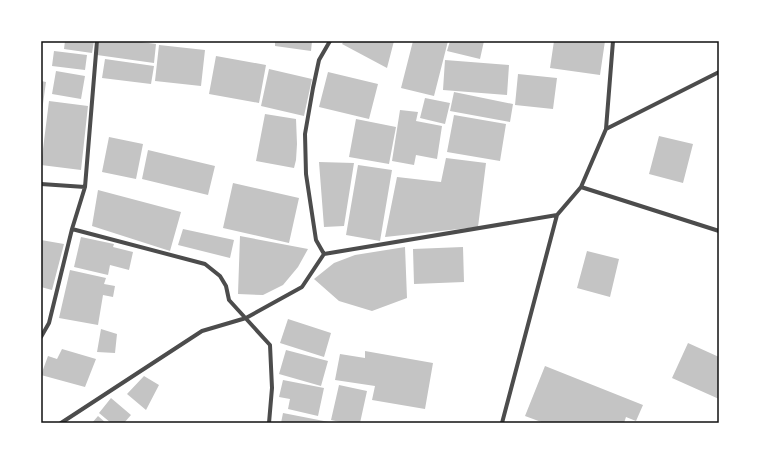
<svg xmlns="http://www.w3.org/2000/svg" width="760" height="464" viewBox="0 0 760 464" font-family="Poppins,sans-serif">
<rect width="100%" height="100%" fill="#fff"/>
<path fill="#c4c4c4" d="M65,41h29l-2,12 -28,-4z
M99,41h35l22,3 -2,19 -57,-8z
M275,41h37l-1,10 -36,-5z
M344,41h50l-7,27 -45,-24z
M413,41h35l-14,55 -33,-8z
M450,41h34l-4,18 -33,-8z
M554,41h51l-5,34 -50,-7z
M159,45l46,5 -4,36 -46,-5z
M54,51l33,4 -2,15 -33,-4z
M216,56l50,9 -7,38 -50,-9z
M105,59l49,7 -3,18 -49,-6z
M445,60l64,5 -2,30 -64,-5z
M269,69l43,10 -8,37 -43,-10z
M56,71l29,5 -4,23 -29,-5z
M328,72l50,12 -9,35 -50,-12z
M518,74l39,4 -4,31 -38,-4z
M41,81l5,1 -4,29h-1z
M454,92l59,12 -3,18 -60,-11z
M425,98l25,5 -5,21 -25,-6z
M49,101l39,5 -7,64 -40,-5z
M400,110l18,2 -2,9 26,5 -5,33 -21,-4 -2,10 -22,-4z
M265,114l31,5 1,25 -1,16 -2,8 -38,-7z
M454,115l52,9 -6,37 -53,-9z
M356,119l40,8 -7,37 -40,-7z
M659,136l34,8 -10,39 -34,-9z
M109,137l34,7 -7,35 -34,-7z
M148,150l67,16 -7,29 -66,-16z
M446,158l40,5 -8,64 -93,10 12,-60 44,5z
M319,162l35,1 -10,63 -20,1z
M358,165l34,5 -12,71 -34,-6z
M233,183l66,15 -10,45 -66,-15z
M98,190l83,22 -11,39 -78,-25z
M183,229l51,11 -4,18 -52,-13z
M240,236l68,13 -10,18 -15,18 -20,10 -25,-1z
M81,237l33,7 -1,3 20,5 -4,18 -19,-5 -2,10 -34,-8z
M41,240l23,4 -12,46 -11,-3z
M405,247l2,51 -35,13 -33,-10 -25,-22 20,-16 21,-8z
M463,247l1,35 -50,2 -1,-35z
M587,251l32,8 -9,38 -33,-9z
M70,270l36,8 -2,6 11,2 -2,11 -10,-2 -5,30 -39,-7z
M288,319l43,14 -7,24 -44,-14z
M101,329l16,5 -2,19 -18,-1z
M688,343l31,14v42l-47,-21z
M62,349l34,10 -11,28 -44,-12 7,-19 9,3z
M286,350l42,11 -7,25 -42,-12z
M365,351l68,12 -8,46 -53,-9 3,-14 -40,-6 5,-26 25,4z
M545,366l98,39 -7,16 -10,-4 -2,6h-80l-19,-7z
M144,376l15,9 -13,25 -19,-16z
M283,380l41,8 -6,28 -30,-7 2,-10 -11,-2z
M339,385l28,6 -7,32h-15l-14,-3z
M111,398l20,17 -7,8h-13l-12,-10z
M283,413l46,9v1h-48z
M98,416l8,7h-14z"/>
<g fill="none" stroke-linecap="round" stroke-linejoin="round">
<path stroke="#4c4c4c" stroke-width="4" d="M606,129l113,-57
M41,184l44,3
M581,187l138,44
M72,229l133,35 15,12 6,10 3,14 41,45 2,43 -3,35
M324,254l-8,-14 -10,-66 -1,-40 8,-46 6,-28 11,-19
M41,337l8,-14 23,-94 13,-42 12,-146
M61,423l141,-92 44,-13 56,-31 22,-33 233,-39
M502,423l55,-208 24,-28 25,-58 7,-88"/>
</g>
<rect width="760" height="464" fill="none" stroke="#ffffff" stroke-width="84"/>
<rect x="42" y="42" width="676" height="380" fill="none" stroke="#111" stroke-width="1.5"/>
</svg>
